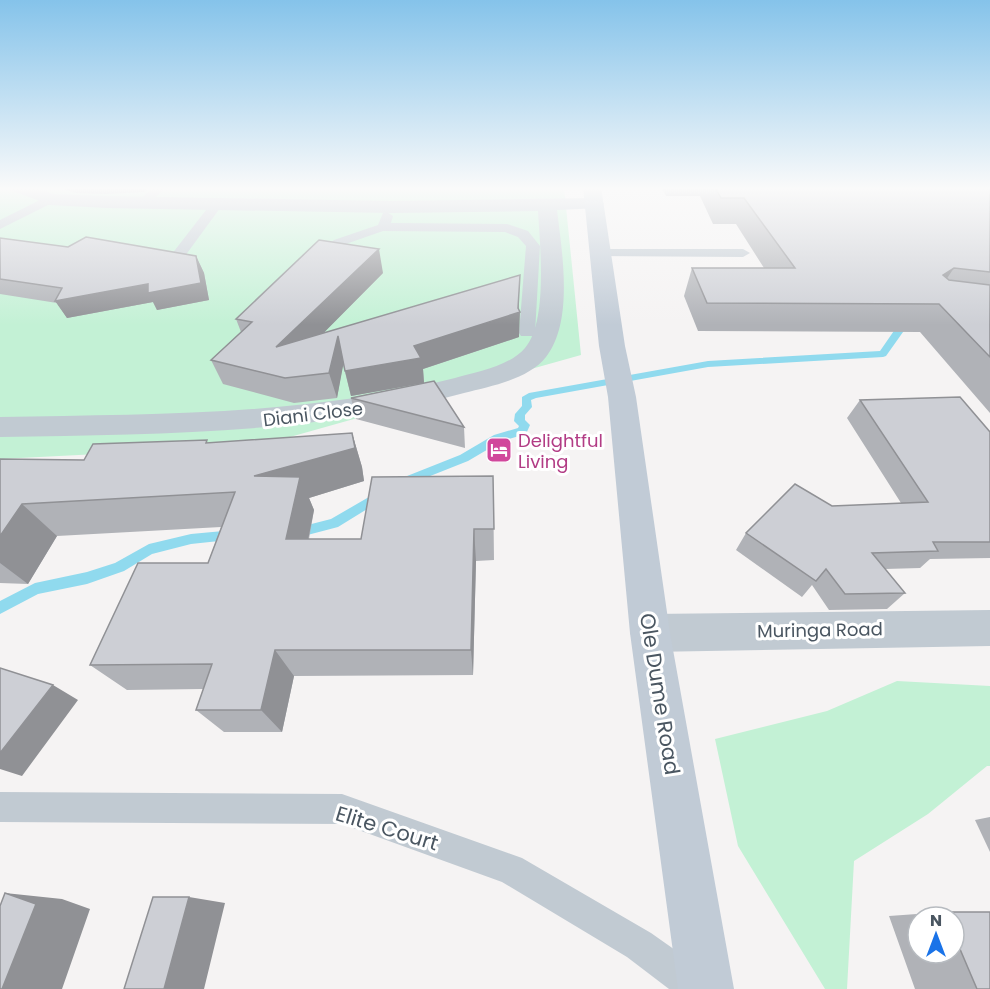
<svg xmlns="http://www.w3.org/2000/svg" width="990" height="989" viewBox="0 0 990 989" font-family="Poppins,sans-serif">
<rect width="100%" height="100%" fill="#f5f3f3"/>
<path fill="#c3f1d5" d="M0,187h564l17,168 -323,91 -258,13z
M897,681l93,5v80h-3l-59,48 -74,47 -7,128h-22l-87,-143 -23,-107 112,-28z"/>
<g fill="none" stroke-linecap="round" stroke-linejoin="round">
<path fill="#90daee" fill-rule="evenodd" d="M900,315l3,1 5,9 -22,31 -3,1 -175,10 -172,31 -5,2 1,7 -7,8v5l5,5 -4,9 -24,7 -34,20 -63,25 -4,2 -6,-5 2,-3 63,-25 34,-20 24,-7 1,-2 -5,-5 1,-7 7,-8v-9l7,-4 179,-32 172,-10 18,-26 -2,-7z
M381,490l4,2 2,3 -2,3 -47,29 -42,11 -4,-1 -2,-4 2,-4 39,-10z
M234,530l4,1 2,4 -2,4 -47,5 -39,10 -28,17 -37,13 -49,10 -38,20v-13l35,-18 52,-11 28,-9 34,-19 42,-10z"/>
<path fill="#c1cad2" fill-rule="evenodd" d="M149,187h12l2,3 -15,15h-8l-2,-3 13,-13z
M50,195l6,4 -2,3 -54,27v-9z
M217,200l6,4 -38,52h-10l-2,-3 2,-3 38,-49z
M387,212l6,4 -2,7 116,1 21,7 12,15 -5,87 -2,3h-12l-2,-3 7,-87 -8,-9 -13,-5 -122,-1 -40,14 -22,18h-10l-2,-3 25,-20 44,-15 5,-12z
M600,249h143l7,4 -7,4 -148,-1 -2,-3 2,-3z
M0,792l342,2 180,64 129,75 61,43 5,13h-48l-42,-32 -125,-75 -160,-58 -342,-2z"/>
<path fill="#c1cad2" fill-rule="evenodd" d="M10,187h25l18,7 53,2 285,5 203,-3 7,2 3,4 -3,4 -44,2c5,42 17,111 -11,147 -17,22 -55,29 -82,36 -152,42 -307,41 -464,44v-20c152,-3 306,-1 455,-39 21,-6 55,-12 70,-30 23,-26 15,-104 13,-137l-147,2 -285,-5 -56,-3 -37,-14z
M990,610v36l-340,6 -14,-6 -6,-13 6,-13 14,-6z"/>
<path fill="#c1cbd6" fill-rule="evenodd" d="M583,187h18l24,159 11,51 34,236 64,356h-56l-48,-356 -22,-236 -9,-51z"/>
</g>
<path fill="#b0b2b7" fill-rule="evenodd" d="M56,187h91l-2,5 -39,2 -30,-1z
M661,187h329v226l-70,-81 -222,-1 -14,-35 8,-28h72l-28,-44h-23l-13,-28h-34z
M0,238l68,9 128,9 8,17 5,27 -52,10 -4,-8 -86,16 -10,-15 -57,-9z
M383,273l-60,60 196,-34v38l-96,32 1,14 -73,13 -8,-32 -6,34 -43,5 -71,-19 -12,-24 30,-28 -5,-13z
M351,398l113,29 1,21 -109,-29z
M860,400l130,32v126l-60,1 -10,9 -35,1 20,24 -18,16 -58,1 -17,-25 -10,12 -66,-47 10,-17 86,-27 69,-3 -54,-85z
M352,433l10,34 2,14 -55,17 5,12 -5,29h52l132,-63 1,84 -18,1 -3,114 -179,1 -12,56h-58l-28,-22 7,-21 -76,1 -37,-25 118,-102 13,-36 -164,9 -29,48 -28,-1v-124l84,1 125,-17z
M990,817v35l-15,-32z
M945,912h45v77h-75l-26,-73zM918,917h36v36h-36z"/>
<path fill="#909195" d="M379,249l4,24 -98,99 -9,-25z
M196,256l8,17 5,27 -52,10 -4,-8 -86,16 -12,-17z
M954,268l-19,28 8,-21z
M520,275l-2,38 2,-1 -1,25 -96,32 1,14 -73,13 -6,-25 69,-25z
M338,336l6,25 -7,37 -8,-25z
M352,433l10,34 2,14 -55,17 5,12 -12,60 -48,-94z
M22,504l35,32 -29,48 -28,-21v-27z
M474,529l2,32 -3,114 -2,-25z
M275,650l19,26 -12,56 -21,-22z
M53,685l25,15 -56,76 -22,-7v-16z
M5,893l57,6 28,10 -28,80h-60z
M189,897l36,6 -21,86h-40z"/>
<path fill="#cdcfd5" stroke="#909195" stroke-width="1.5" d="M715,187h275v85l-36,-4 -11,7 6,5 41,5v72l-51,-53 -232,-1 -15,-35h103l-51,-70h-23z
M86,237l110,19 5,27 -53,10v-9l-93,17 7,-13 -62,-9v-41l68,9z
M319,240l60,9 -103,98 244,-72 -2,33 2,4 -106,34 7,12 -76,13 -7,-35 -9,37 -44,5 -74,-18 41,-38 -16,-3z
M434,381l30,46 -113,-29z
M960,397l30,35v110h-57l5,9 -66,2 33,40 -60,1 -19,-25 -10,12 -70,-48 49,-49 37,22 96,-4 -68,-102z
M352,433l3,15 -101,28 46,1 -14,62h75l11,-62 121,-1 1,53h-20l-3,121h-196l-14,60h-65l16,-46 -122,1 48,-102h70l27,-71 -213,12 -22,32v-77l84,1 9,-16 114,-4 -1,3z
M0,668l53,17 -53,68z
M5,893l31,11 -34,85h-2v-83z
M153,897h36l-25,92h-40z
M945,912h45v77h-13l-23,-54v-18h-7z"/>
<linearGradient id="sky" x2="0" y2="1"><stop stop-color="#85c3ea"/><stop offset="0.58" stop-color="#fafafa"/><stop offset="1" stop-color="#fafafa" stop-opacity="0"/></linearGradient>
<rect width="990" height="325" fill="url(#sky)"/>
<defs>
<g id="hotel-square" transform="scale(1.35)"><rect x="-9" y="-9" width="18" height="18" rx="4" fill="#d1479c" stroke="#fff"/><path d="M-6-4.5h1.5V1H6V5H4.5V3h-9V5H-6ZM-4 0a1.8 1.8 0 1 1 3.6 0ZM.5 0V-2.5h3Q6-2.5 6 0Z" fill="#fff"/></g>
</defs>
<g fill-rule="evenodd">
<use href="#hotel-square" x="499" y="450"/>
</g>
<g text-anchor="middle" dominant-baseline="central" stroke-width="6" stroke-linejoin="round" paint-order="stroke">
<g font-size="18" fill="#4a5661" stroke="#fff">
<text transform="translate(313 414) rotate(-7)">Diani Close</text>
<text transform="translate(820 630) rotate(-1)">Muringa Road</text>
</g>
<g font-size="18" fill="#b23c85" stroke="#fff" text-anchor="start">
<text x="518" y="440">Delightful<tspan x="518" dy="21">Living</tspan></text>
</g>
<g font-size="21" fill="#4a5661" stroke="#fff">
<text transform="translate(660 694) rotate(81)">Ole Dume Road</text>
<text transform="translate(387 828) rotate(17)">Elite Court</text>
</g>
</g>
<g transform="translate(936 935)"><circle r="28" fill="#ffffff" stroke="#b7bbc0" stroke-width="1.5"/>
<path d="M0-4.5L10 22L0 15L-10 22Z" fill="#1a73e8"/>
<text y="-9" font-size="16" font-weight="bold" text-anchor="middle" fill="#4a5661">N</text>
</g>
</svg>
